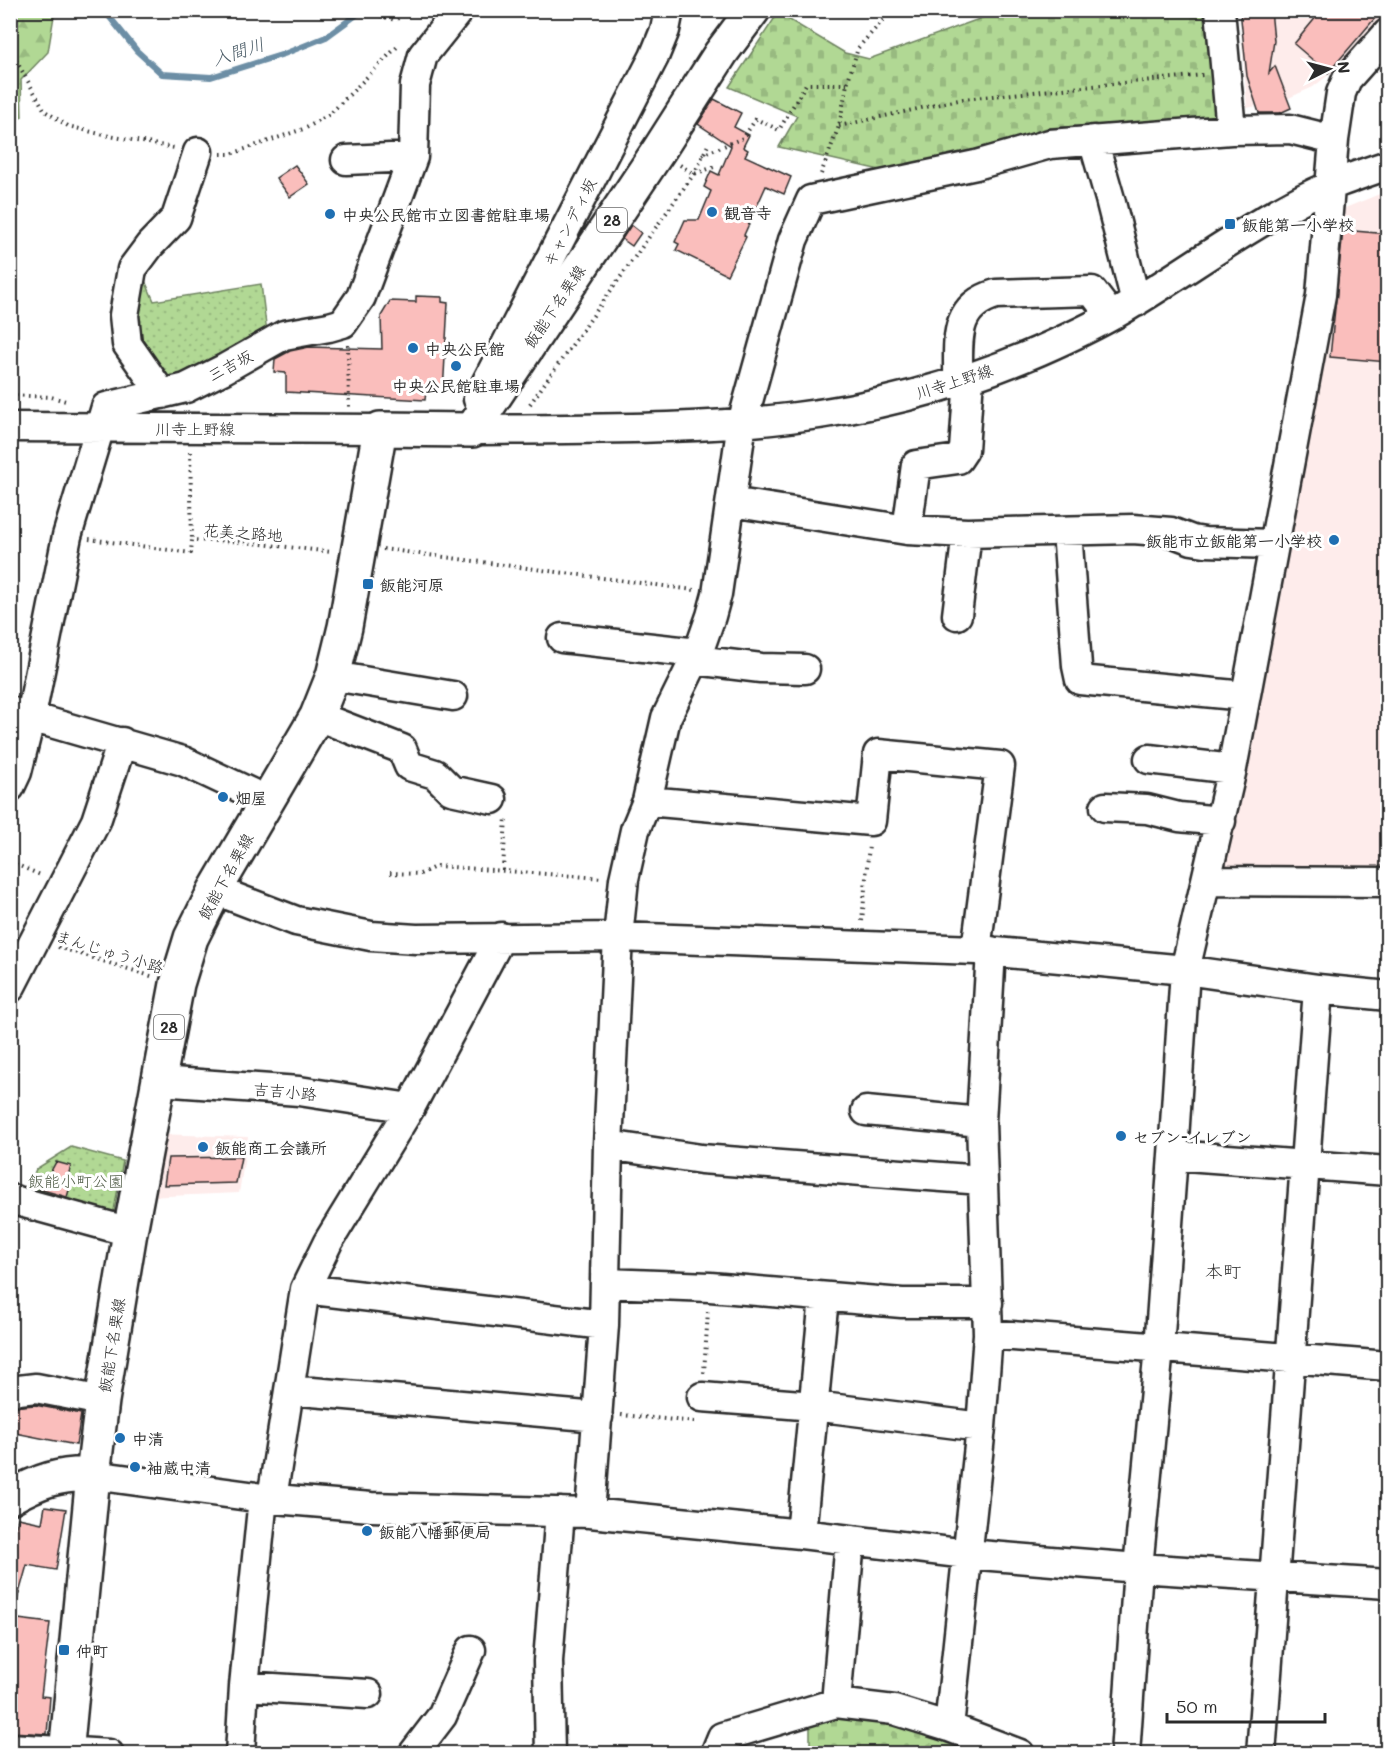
<svg xmlns="http://www.w3.org/2000/svg" width="1398" height="1764" viewBox="0 0 1398 1764" font-family="Mali,'Klee One',sans-serif">
<defs>
<pattern id="green-dots" width="8" height="8" patternUnits="userSpaceOnUse" patternTransform="scale(1.5)"><rect width="8" height="8" fill="#b1d894"/><path d="M2 2h.1M6 6h.1" fill="none" stroke="#98ba80" stroke-width="1.8" stroke-linecap="round"/></pattern>
<pattern id="forest-firs" width="22" height="20" patternUnits="userSpaceOnUse" patternTransform="scale(1.5)"><rect width="22" height="20" fill="#b1d894"/><path d="M5 1l3.5 6h-7zM16 11l3.5 6h-7z" fill="#98ba80"/></pattern>
<pattern id="cemetery-stones" width="16" height="16" patternUnits="userSpaceOnUse" patternTransform="scale(1.5)"><rect width="16" height="16" fill="#b1d894"/><path d="M2 7V4a2 2 0 0 1 4 0v3zM10 15v-3a2 2 0 0 1 4 0v3z" fill="#98ba80"/></pattern>
</defs>
<rect width="100%" height="100%" fill="#fff"/>
<filter id="ink" filterUnits="userSpaceOnUse"><feTurbulence type="fractalNoise" baseFrequency=".0167" numOctaves="2"/><feDisplacementMap in="SourceGraphic" scale="12" xChannelSelector="R" yChannelSelector="G"/><feConvolveMatrix kernelMatrix="1 2 1 2 8 2 1 2 1" color-interpolation-filters="sRGB"/></filter>
<g filter="url(#ink)">
<path fill="#feeceb" d="M1387,10l-43,53 -31,24 -31,14 -35,7 -7,-97z
M1387,191v682l-165,-2 118,-661z
M155,1134l93,3 -9,56 -94,4z"/>
<path fill="url(#green-dots)" stroke="#6e8260" stroke-width="1.5" d="M143,276l11,25 107,-17 7,57 -99,45 -36,-43z
M71,1147l52,14 -10,55 -88,-20 11,-27z"/>
<path fill="url(#forest-firs)" stroke="#6e8260" stroke-width="1.5" d="M11,10l38,1 5,5 -6,36 -27,28 1,37 -11,8z"/>
<path fill="url(#cemetery-stones)" stroke="#6e8260" stroke-width="1.5" d="M1001,11h202l15,107 -171,10 -82,28 -81,15 -105,-24 18,-31 -68,-29 49,-74 67,40 24,6z
M844,1708l152,46h-186v-34z"/>
<g fill="none" stroke-linecap="round" stroke-linejoin="round">
<path stroke="#6c8ea5" stroke-width="6" d="M104,10l33,41 25,23 49,3 73,-23 42,-17 37,-27"/>
</g>
<path fill="#fabebc" stroke="#2b2b2b" stroke-width="1.5" d="M1240,10h31l3,31 -5,32 6,-7 16,42 -11,5h-21l-12,-37z
M1322,10h60l-54,63 -34,-29z
M714,99l27,14 -7,14 15,8 -6,12 5,3 -3,6 46,21 -7,17 -18,-8 -22,49 2,2 -19,38 -51,-25 3,-6 -4,-2 10,-22h14l12,-29 -7,-4 7,-16 8,4 12,-29 -33,-22z
M295,165l14,19 -19,13 -14,-19z
M631,225l10,8 -9,13 -10,-7z
M1343,230l45,4v128l-58,-5z
M416,296l26,1v5l6,1 -5,90 -17,-2 -1,9 -139,-8v-19l-12,-1 1,-13 15,-8 19,-4 73,2 -1,-33 9,-15 26,1z
M241,1157l-5,26 -72,2 4,-27z
M56,1162l15,4 -4,13 5,1 -5,17 -28,-8 3,-13 8,-3z
M35,1405l46,9 -5,31 -66,-13 1,-25z
M45,1506l21,3 -10,61 -29,-5 -12,43 -5,-1v-79l5,3 3,-13 24,5z
M10,1618l40,5 -9,73 9,1 -3,37 -37,-2z"/>
<g fill="none" stroke-linecap="round" stroke-linejoin="round">
<g stroke="#2b2b2b" stroke-width="33">
<path id="minor" d="M1220,10l11,120
M1093,140l17,59 26,103
M346,160l67,-3
M958,382c1,-39 -7,-75 38,-88l96,-3 19,25
M162,394l-35,-50 -3,-29 8,-46 18,-24 26,-27 22,-66
M478,399l176,-342 11,-27 4,-20
M10,427l370,2
M472,430c105,-2 212,1 317,-12 86,-10 171,-33 250,-67 32,-14 66,-30 96,-49 53,-32 103,-69 158,-98 30,-17 62,-28 95,-39
M731,502l176,28 60,3 166,-4 38,3 21,8 13,2 68,2
M907,530l9,-65 42,-6 6,-9 5,-72
M1067,531l10,135 3,14 165,16
M957,615l10,-82
M562,638l136,15
M695,660l66,8 44,1
M333,676l120,20
M10,711l173,50 85,40
M317,716l85,33 7,17 26,8 16,16 41,9
M1149,759l83,10
M10,787l7,-15 14,-56 36,-180 39,-129 80,-19 38,-19 60,-34 45,-8 14,-4 18,-26 52,-140 2,-72 8,-30 36,-45
M647,801l224,20 7,-67 122,12 -24,184
M1105,807l42,2 32,8 42,4
M1206,881l182,1
M215,890l81,31 75,15 45,3 202,-2 358,13 209,20 133,19 70,7
M10,988l86,-167 26,-79
M159,1081l140,10 111,17
M866,1111l115,11
M608,1145l93,14 281,21
M1173,1155l215,16
M10,1199l120,33
M606,1283l104,4 192,16h86
M305,1289l299,36
M988,1334l400,32
M289,1390l309,27
M10,1391l26,-3 66,13
M702,1397l112,9 167,21
M93,1475l170,23 108,9 219,6 211,21 166,20 171,14 250,16
M272,1498l33,-209 23,-47 82,-134 91,-171
M590,1513l14,-188 4,-180 10,-208 6,-58 11,-49 12,-29 19,-83 32,-65 13,-37 6,-22 25,-171 51,-183 18,-40 165,-35 74,-21 181,-14 59,-1 44,11
M801,1534l23,-236
M244,1686l124,8
M836,1703l14,-163
M949,1727l32,-300 7,-93 -7,-212 10,-171
M10,1748l99,6
M240,1754l4,-68 19,-188
M413,1754l29,-38 29,-66
M550,1754l-2,-93 12,-149
M715,1754l7,-17 114,-34 58,7 55,17 71,27
M1125,1754l13,-186 21,-220 14,-193 12,-185 47,-201 89,-474 13,-155 7,-47 6,-14 41,-46
M1261,1754l57,-765"/>
</g>
<g stroke="#2b2b2b" stroke-width="38">
<path id="major" d="M10,1497c29,-16 50,-24 83,-22
M66,1754l27,-279 9,-74 28,-169 47,-248 14,-46 24,-48 102,-174 16,-40 12,-49 35,-198 92,1 187,-280 62,-97 32,-43"/>
</g>
<path stroke="#2b2b2b" stroke-width="4" stroke-dasharray="1.5 4.5" stroke-linecap="butt" d="M377,10l4,6 14,4 17,-10
M10,50l35,61 23,15 36,9 71,13
M839,126l124,-27 240,-24
M221,154h10l75,-26 24,-14 69,-69
M702,155l41,-17 13,-19 23,11 27,-46h41
M680,165l14,9 20,-7
M821,174l18,-48 8,-42 11,-36 34,-38
M348,345l1,62
M10,395l41,2 15,4
M530,404l164,-230 15,-31
M190,452l2,88
M89,539l102,14 1,-13 51,2 89,10
M383,549l311,41
M10,862l33,14
M503,870l3,-53
M390,873l30,1 17,-8 165,12
M862,921l7,-76
M58,947l96,30
M704,1373l4,-62
M621,1415l76,7"/>
<use href="#minor" stroke="#fff" stroke-width="28"/>
<use href="#major" stroke="#fff" stroke-width="33"/>
</g>
</g>
<g fill="#1f6fb2" stroke="#fff" stroke-width="2">
<circle cx="712" cy="212" r="6"/>
<circle cx="330" cy="214" r="6"/>
<rect x="1224" y="218" width="12" height="12" rx="3"/>
<circle cx="413" cy="348" r="6"/>
<circle cx="456" cy="366" r="6"/>
<circle cx="1334" cy="540" r="6"/>
<rect x="362" y="578" width="12" height="12" rx="3"/>
<circle cx="223" cy="797" r="6"/>
<circle cx="1121" cy="1136" r="6"/>
<circle cx="203" cy="1147" r="6"/>
<circle cx="120" cy="1438" r="6"/>
<circle cx="135" cy="1467" r="6"/>
<circle cx="367" cy="1531" r="6"/>
<rect x="58" y="1644" width="12" height="12" rx="3"/>
</g>
<g text-anchor="middle" dominant-baseline="central" stroke-width="6" stroke-linejoin="round" paint-order="stroke">
<g fill="#fff" stroke="#6b6b6b" stroke-width="1.5">
<rect x="597" y="208" width="30" height="24" rx="4.5"/>
<rect x="154" y="1015" width="30" height="24" rx="4.5"/>
</g>
<g font-size="15" font-weight="bold" fill="#2b2b2b">
<text x="612" y="220">28</text>
<text x="169" y="1027">28</text>
</g>
<g font-size="16" font-weight="bold" fill="#2b2b2b" stroke="#fff" text-anchor="start">
<text x="724" y="212">観音寺</text>
<text x="342" y="214">中央公民館市立図書館駐車場</text>
<text x="1242" y="224">飯能第一小学校</text>
<text x="425" y="348">中央公民館</text>
<text x="456" y="385" text-anchor="middle">中央公民館駐車場</text>
<text x="1322" y="540" text-anchor="end">飯能市立飯能第一小学校</text>
<text x="380" y="584">飯能河原</text>
<text x="235" y="797">畑屋</text>
<text x="1133" y="1136">セブン-イレブン</text>
<text x="215" y="1147">飯能商工会議所</text>
<text x="132" y="1438">中清</text>
<text x="147" y="1467">袖蔵中清</text>
<text x="379" y="1531">飯能八幡郵便局</text>
<text x="76" y="1650">仲町</text>
</g>
<g font-size="16" fill="#2b2b2b" stroke="#fff">
<text transform="translate(569 222) rotate(-63)">キャンディ坂</text>
<text transform="translate(554 306) rotate(-56)">飯能下名栗線</text>
<text transform="translate(230 365) rotate(-28)">三吉坂</text>
<text transform="translate(954 381) rotate(-18)">川寺上野線</text>
<text x="195" y="428">川寺上野線</text>
<text transform="translate(243 532) rotate(4)">花美之路地</text>
<text transform="translate(225 876) rotate(-61)">飯能下名栗線</text>
<text transform="translate(110 951) rotate(17)">まんじゅう小路</text>
<text transform="translate(285 1091) rotate(5)">吉吉小路</text>
<text transform="translate(111 1345) rotate(-81)">飯能下名栗線</text>
</g>
<g font-size="16" fill="#535f4a" stroke="#fff">
<text x="76" y="1180">飯能小町公園</text>
</g>
<g font-size="18" font-style="italic" fill="#4c5d68" stroke="#fff">
<text transform="translate(238 51) rotate(-18)">入間川</text>
</g>
<g font-size="18" fill="#2b2b2b" stroke="#fff">
<text x="1223" y="1271">本町</text>
</g>
</g>
<rect width="1398" height="1764" fill="none" stroke="#fff" stroke-width="36"/>
<rect x="18" y="18" width="1362" height="1728" fill="none" stroke="#2b2b2b" stroke-width="2" filter="url(#ink)"/>
<g transform="translate(1329 69) rotate(84)" stroke="#ffffff" stroke-width="4.5" paint-order="stroke">
<path d="M0-4.5L10 22L0 15L-10 22Z" fill="#2b2b2b"/>
<text y="-9" font-size="16" font-weight="bold" text-anchor="middle" fill="#2b2b2b">N</text>
</g>
<path d="M1167 1713v9h158v-9" fill="none" stroke="#2b2b2b" stroke-width="3"/>
<text x="1176" y="1713" font-size="18" fill="#2b2b2b" stroke="#ffffff" stroke-width="4.5" paint-order="stroke">50 m</text>
</svg>
